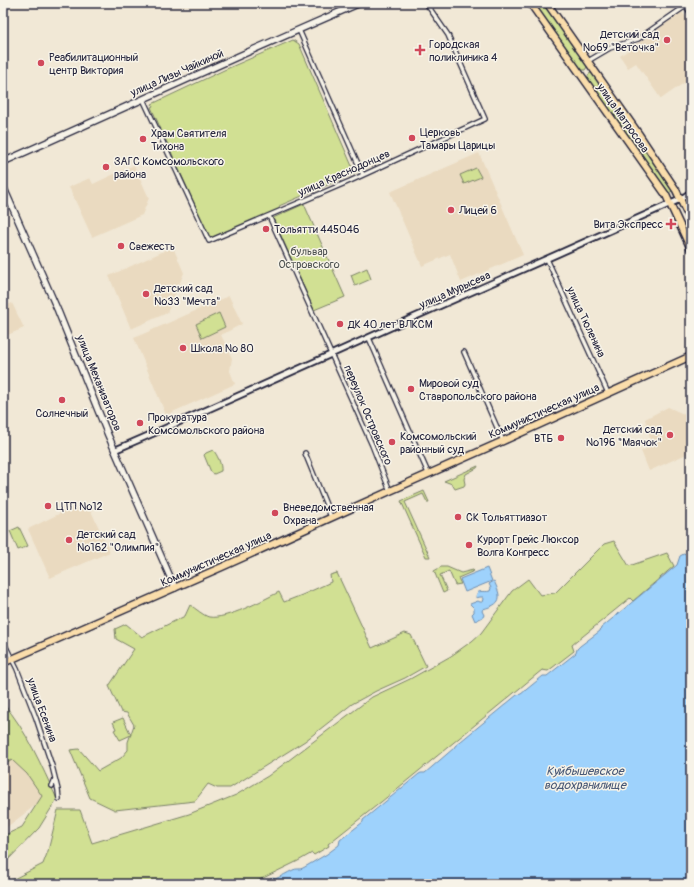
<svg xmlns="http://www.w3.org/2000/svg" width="694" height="887" viewBox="0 0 694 887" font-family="Pangolin,sans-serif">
<rect width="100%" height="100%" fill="#f1e8d6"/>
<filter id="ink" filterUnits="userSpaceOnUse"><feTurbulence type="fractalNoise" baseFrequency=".025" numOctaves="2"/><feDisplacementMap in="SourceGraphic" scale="8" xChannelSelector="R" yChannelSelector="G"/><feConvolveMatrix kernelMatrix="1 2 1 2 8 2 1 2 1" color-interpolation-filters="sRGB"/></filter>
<g filter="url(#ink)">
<path fill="#eadac0" d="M682,12l9,13v53l-30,21 -25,-36 -8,5 -8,-12z
M479,153l44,102 -62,27 -11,-28 -28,12 -32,-74z
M134,165l15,33 -7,17 -50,22 -23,-50 21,-9 3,6z
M173,247l11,26 -17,40 -36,16 -22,-53z
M229,296l13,28 -21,11 11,23 -2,13 5,13 -69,31 -32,-77z
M3,302l3,4 6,-3 12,25 -21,9z
M668,407l20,9 3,7v29l-42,19 -8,-20 11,-5 -7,-27z
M73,507l18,4 19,41 -60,26 -22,-49z
M12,755l19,22 14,21 -42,32v-68z"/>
<path fill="#d1e093" stroke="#7a8167" d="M533,3h10l44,62v2l-2,3h-4z
M293,40l6,4 56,129 -76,33 1,3 -70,30 -59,-132 2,-1 -1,-2 72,-34z
M591,73h2l81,117 -7,4 -80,-116 2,-4z
M476,168l5,9 -17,7 -4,-9z
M304,204l41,93 -31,13 -41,-92z
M367,268l4,11 -16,7 -4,-11z
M219,313l6,14 -23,11 -6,-14z
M213,450c4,4 9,15 8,21l-7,3 -3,-2 -7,-17 2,-2z
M478,466l-1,2 -11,6 -2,5 1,5 -1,2 -9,3 -3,-5 -8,-3z
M424,491l5,11h-2l-4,-8 -18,8 25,55h-4l-25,-56z
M19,527l9,19 -10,4 -8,-19z
M614,541l15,25 38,-13 7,13 -41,35 -3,-3 -58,47 2,6 -26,20 -6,-1 -161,132 -53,42 1,2 -15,9 -2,-2 -14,8 -47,23h-247l39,-20 5,-13 10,-41h22l12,33 97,-29 47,-19 32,-19 104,-79 38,-18 41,-23 21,-15 9,-8 31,-42 16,-12 12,16 15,-2 49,-49z
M441,567h6l14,6 12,-3 1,1 -16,7 3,6 -6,1 -6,-14 -9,4 7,16 -4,2 -9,-22z
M337,573l35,75 33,-15 6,2 15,31 -21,12 -29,13 -24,13 -47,37 -75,47h-13l-9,-4 -13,17 -80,9 -25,-12 -20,-48 9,-1 19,22 23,-13 7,-8v-8l6,-17 -7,-12 -6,-1 -12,-26 25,-37 -18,-10 -1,-10 11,-5 16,13 43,-21 5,-11c5,3 14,11 19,12 17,3 54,-17 70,-25l5,10 18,-7 29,-13 -1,-7z
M3,703c24,28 38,62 54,96l-18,29 -36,37v-29l19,-9 20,-31 -15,-22 -15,-14 -9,6z
M123,718l8,17 -11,5 -6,-10 2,-1 -3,-7z"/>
<path fill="#9ed2fc" stroke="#6c8caf" d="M691,550v334h-432l14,-6 2,1c7,-3 12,-6 18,-9 4,-2 6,0 10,-2l24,-14 12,-9 1,-5 23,-18v-2l56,-46 2,-1h4l29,-25 1,-2 62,-51 4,-1 22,-18h4l29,-23 1,-4 3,-3 20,-15 1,-3 76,-63 3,-9z
M487,568l5,13 -27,11 -5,-13z
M494,581c8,17 8,23 -11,28l-1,2 2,4 -1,2 -8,4 -3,-7 2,-2v-4l-4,-4 8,-3 2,1h3l1,-3 -1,-2h-3l-4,1c0,-10 8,-5 14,-7l1,-3 -2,-4z"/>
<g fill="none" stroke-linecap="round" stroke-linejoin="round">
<g stroke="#22223b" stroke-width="6">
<path id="minor" d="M686,6l5,8
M299,30l64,145
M588,61l22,-13 28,-9 52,-36
M143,99l66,142 141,-60 135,-62 -37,-84 -22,-32
M269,216l103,229 18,46
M547,259l61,134
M369,338l59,135
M464,352l39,89
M305,453l26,64
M3,641l14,28 19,49 16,48 6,24 1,9
M52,786l3,-7"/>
</g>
<g stroke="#22223b" stroke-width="8">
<path id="tertiary" d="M115,450c93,-40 186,-82 279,-124 95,-42 192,-84 287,-127l10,-7"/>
</g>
<g stroke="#22223b" stroke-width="8">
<path id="secondary" d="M3,162l236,-106 121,-53
M3,186l55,125 50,124 67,153"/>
</g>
<g stroke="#22223b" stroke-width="9">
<path id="primary" d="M530,3l136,192 4,9 21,45
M547,3l91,130 38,57 15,32
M3,663l219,-96 168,-76 113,-50 188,-85"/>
</g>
<use href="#minor" stroke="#f7f3e8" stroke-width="3.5"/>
<use href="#tertiary" stroke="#f7f3e8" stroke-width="4.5"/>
<use href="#secondary" stroke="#f7f3e8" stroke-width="5.5"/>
<use href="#primary" stroke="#faddab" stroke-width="6"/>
</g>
</g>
<g fill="#d1495b" stroke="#f7f3e8" stroke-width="1.5">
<circle cx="667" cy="40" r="4"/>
<path d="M418 44h4v4h4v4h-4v4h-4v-4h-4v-4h4z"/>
<circle cx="41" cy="63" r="4"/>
<circle cx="412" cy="138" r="4"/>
<circle cx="143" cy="139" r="4"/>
<circle cx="106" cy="167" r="4"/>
<circle cx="451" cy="210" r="4"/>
<path d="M669 218h4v4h4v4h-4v4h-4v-4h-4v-4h4z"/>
<circle cx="266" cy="229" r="4"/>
<circle cx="121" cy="246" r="4"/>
<circle cx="146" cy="294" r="4"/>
<circle cx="340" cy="324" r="4"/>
<circle cx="183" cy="348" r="4"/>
<circle cx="411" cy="389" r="4"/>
<circle cx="62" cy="400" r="4"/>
<circle cx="140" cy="423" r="4"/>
<circle cx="670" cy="435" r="4"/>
<circle cx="561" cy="438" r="4"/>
<circle cx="392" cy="442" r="4"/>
<circle cx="48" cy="506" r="4"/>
<circle cx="275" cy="513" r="4"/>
<circle cx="458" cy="517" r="4"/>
<circle cx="69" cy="540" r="4"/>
<circle cx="469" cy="545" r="4"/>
</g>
<g text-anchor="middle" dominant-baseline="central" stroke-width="3" stroke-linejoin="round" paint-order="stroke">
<g font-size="11" fill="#22223b" stroke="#f7f3e8" text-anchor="start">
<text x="659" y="34" text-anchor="end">Детский сад<tspan x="659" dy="13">№69 "Веточка"</tspan></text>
<text x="429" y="44">Городская<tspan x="429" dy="13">поликлиника 4</tspan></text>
<text x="49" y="57">Реабилитационный<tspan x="49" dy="13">центр Виктория</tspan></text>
<text x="420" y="132">Церковь<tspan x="420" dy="13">Тамары Царицы</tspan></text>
<text x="151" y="133">Храм Святителя<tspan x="151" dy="13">Тихона</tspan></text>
<text x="114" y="161">ЗАГС Комсомольского<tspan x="114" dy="13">района</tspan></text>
<text x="459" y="210">Лицей 6</text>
<text x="663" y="224" text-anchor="end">Вита Экспресс</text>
<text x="274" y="229">Тольятти 445046</text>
<text x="129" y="246">Свежесть</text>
<text x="154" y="288">Детский сад<tspan x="154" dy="13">№33 "Мечта"</tspan></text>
<text x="348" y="324">ДК 40 лет ВЛКСМ</text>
<text x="191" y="348">Школа № 80</text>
<text x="419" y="383">Мировой суд<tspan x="419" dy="13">Ставропольского района</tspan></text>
<text x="62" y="413" text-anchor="middle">Солнечный</text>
<text x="148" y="417">Прокуратура<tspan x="148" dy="13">Комсомольского района</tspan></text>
<text x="662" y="429" text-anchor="end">Детский сад<tspan x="662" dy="13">№196 "Маячок"</tspan></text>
<text x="400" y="436">Комсомольский<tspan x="400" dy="13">районный суд</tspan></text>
<text x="553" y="438" text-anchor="end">ВТБ</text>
<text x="56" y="506">ЦТП №12</text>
<text x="283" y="507">Вневедомственная<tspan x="283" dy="13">Охрана.</tspan></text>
<text x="466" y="517">СК Тольяттиазот</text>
<text x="77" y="534">Детский сад<tspan x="77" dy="13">№162 "Олимпия"</tspan></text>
<text x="477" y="539">Курорт Грейс Люксор<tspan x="477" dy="13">Волга Конгресс</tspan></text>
</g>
<g font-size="11" fill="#22223b" stroke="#f7f3e8">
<text transform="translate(177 73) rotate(-24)">улица Лизы Чайкиной</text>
<text transform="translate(623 118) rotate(55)">улица Матросова</text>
<text transform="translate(344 173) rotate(-24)">улица Краснодонцев</text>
<text transform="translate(455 290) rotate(-24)">улица Мурысева</text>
<text transform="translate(586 322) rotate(65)">улица Тюленина</text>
<text transform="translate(99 383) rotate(68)">улица Механизаторов</text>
<text transform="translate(544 411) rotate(-24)">Коммунистическая улица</text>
<text transform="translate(368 415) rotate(67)">переулок Островского</text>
<text transform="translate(216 559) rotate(-24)">Коммунистическая улица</text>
<text transform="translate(42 710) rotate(70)">улица Есенина</text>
</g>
<g font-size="11" fill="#4e5251" stroke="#f7f3e8">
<text x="309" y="251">бульвар<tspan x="309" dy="13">Островского</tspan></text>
</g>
<g font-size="12" font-style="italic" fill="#475775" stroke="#f7f3e8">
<text x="585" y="771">Куйбышевское<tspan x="585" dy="14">водохранилище</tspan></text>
</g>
</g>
<rect width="694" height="887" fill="none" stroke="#f7f3e8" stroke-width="16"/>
<rect x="8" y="8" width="678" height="871" fill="none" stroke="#22223b" stroke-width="1.5" filter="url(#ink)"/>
</svg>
